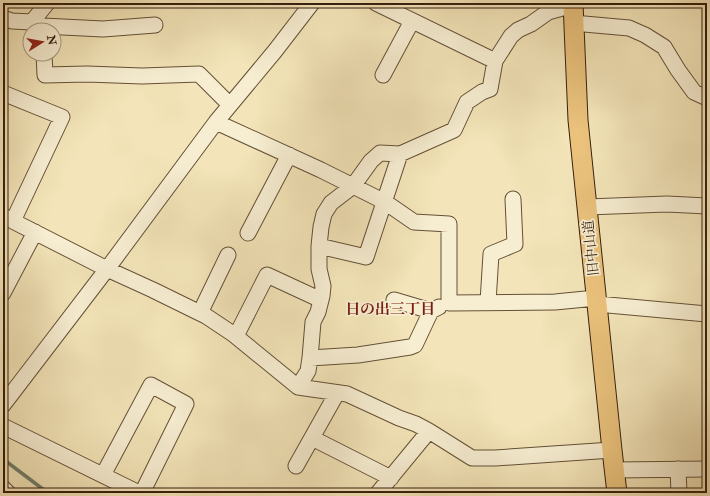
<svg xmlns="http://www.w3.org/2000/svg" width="710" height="496" viewBox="0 0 710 496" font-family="'IM FELL Double Pica','Noto Serif JP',serif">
<rect width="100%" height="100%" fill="#f3e5b9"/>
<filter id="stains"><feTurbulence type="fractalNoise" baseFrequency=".005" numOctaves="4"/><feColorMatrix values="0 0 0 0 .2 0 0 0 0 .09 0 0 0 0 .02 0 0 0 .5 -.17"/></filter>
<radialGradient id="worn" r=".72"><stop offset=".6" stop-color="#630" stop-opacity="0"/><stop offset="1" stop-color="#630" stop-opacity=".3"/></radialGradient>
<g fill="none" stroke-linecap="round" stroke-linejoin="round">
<path stroke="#737f6d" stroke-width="3.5" d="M3,459l45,34"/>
<g stroke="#655037" stroke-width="17">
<path id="minor" d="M376,3l119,58
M3,18l9,3 20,1 11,4v4
M32,22l15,-19
M573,23l56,5 16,7 19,12 14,23 16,22 13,6
M43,26l60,3 52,-4
M44,54l1,21 42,-1 55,2 57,-2 31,31
M383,75l29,-54
M3,93l59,24 -49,104
M216,122l105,48 64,32 29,20 35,2v79l106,-1 41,-4
M587,207l80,-3 40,2
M3,216l104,53 46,21 53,26 27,18 65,53 49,7 52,24 17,6 13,7 43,27h23l117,-8
M248,233l41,-78
M319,246l47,11 34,-103
M3,293l32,-61
M394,300l37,11 8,-4
M488,302l3,-48 24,-10 -2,-45
M597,304l110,10
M200,313l28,-58
M236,336l31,-61 54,25
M310,358l48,-3 52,-8 5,-2 16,-34
M298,387l10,-16 2,-13 3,-36 5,-10 4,-16 1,-10 -4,-17v-23l2,-19 3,-13 7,-11 22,-17 18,-25 9,-8 20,1 54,-24 13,-28 15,-10 8,-3 5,-28 16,-25 7,-6 13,-6 17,-12 25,-7
M3,405l104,-136 109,-147 59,-71 37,-48
M3,426l136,67
M312,438l79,40
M296,466l41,-73
M678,469l1,24
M614,470l93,-1
M103,475l48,-90 35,19 -44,89
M3,488l5,5
M378,493l51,-62"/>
</g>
<g stroke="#361e0c" stroke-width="21">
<path id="major" d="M573,3l5,117 34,330 5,43"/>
</g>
<use href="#minor" stroke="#f7eed2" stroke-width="15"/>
<use href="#major" stroke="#eac27c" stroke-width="19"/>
</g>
<g text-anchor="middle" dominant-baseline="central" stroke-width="3.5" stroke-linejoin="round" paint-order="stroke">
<g font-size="14" fill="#361e0c" stroke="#f7eed2">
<text transform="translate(591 248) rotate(-96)">旧中山道</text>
</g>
<g font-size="15" font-weight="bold" fill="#7a1f14" stroke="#f7eed2">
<text x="390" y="309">日の出三丁目</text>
</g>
</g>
<rect width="710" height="496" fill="none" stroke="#f3e5b9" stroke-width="16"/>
<rect x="4" y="4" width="702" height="488" fill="none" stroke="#361e0c" stroke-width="2"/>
<rect x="8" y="8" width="694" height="480" fill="none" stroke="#361e0c"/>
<g transform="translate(42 42) rotate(79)"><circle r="19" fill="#f7eed2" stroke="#aa9b83"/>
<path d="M0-3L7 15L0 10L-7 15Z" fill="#8f2418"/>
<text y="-6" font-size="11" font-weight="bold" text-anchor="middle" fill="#361e0c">N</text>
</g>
<rect width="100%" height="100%" filter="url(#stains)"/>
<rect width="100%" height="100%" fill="url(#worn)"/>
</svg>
